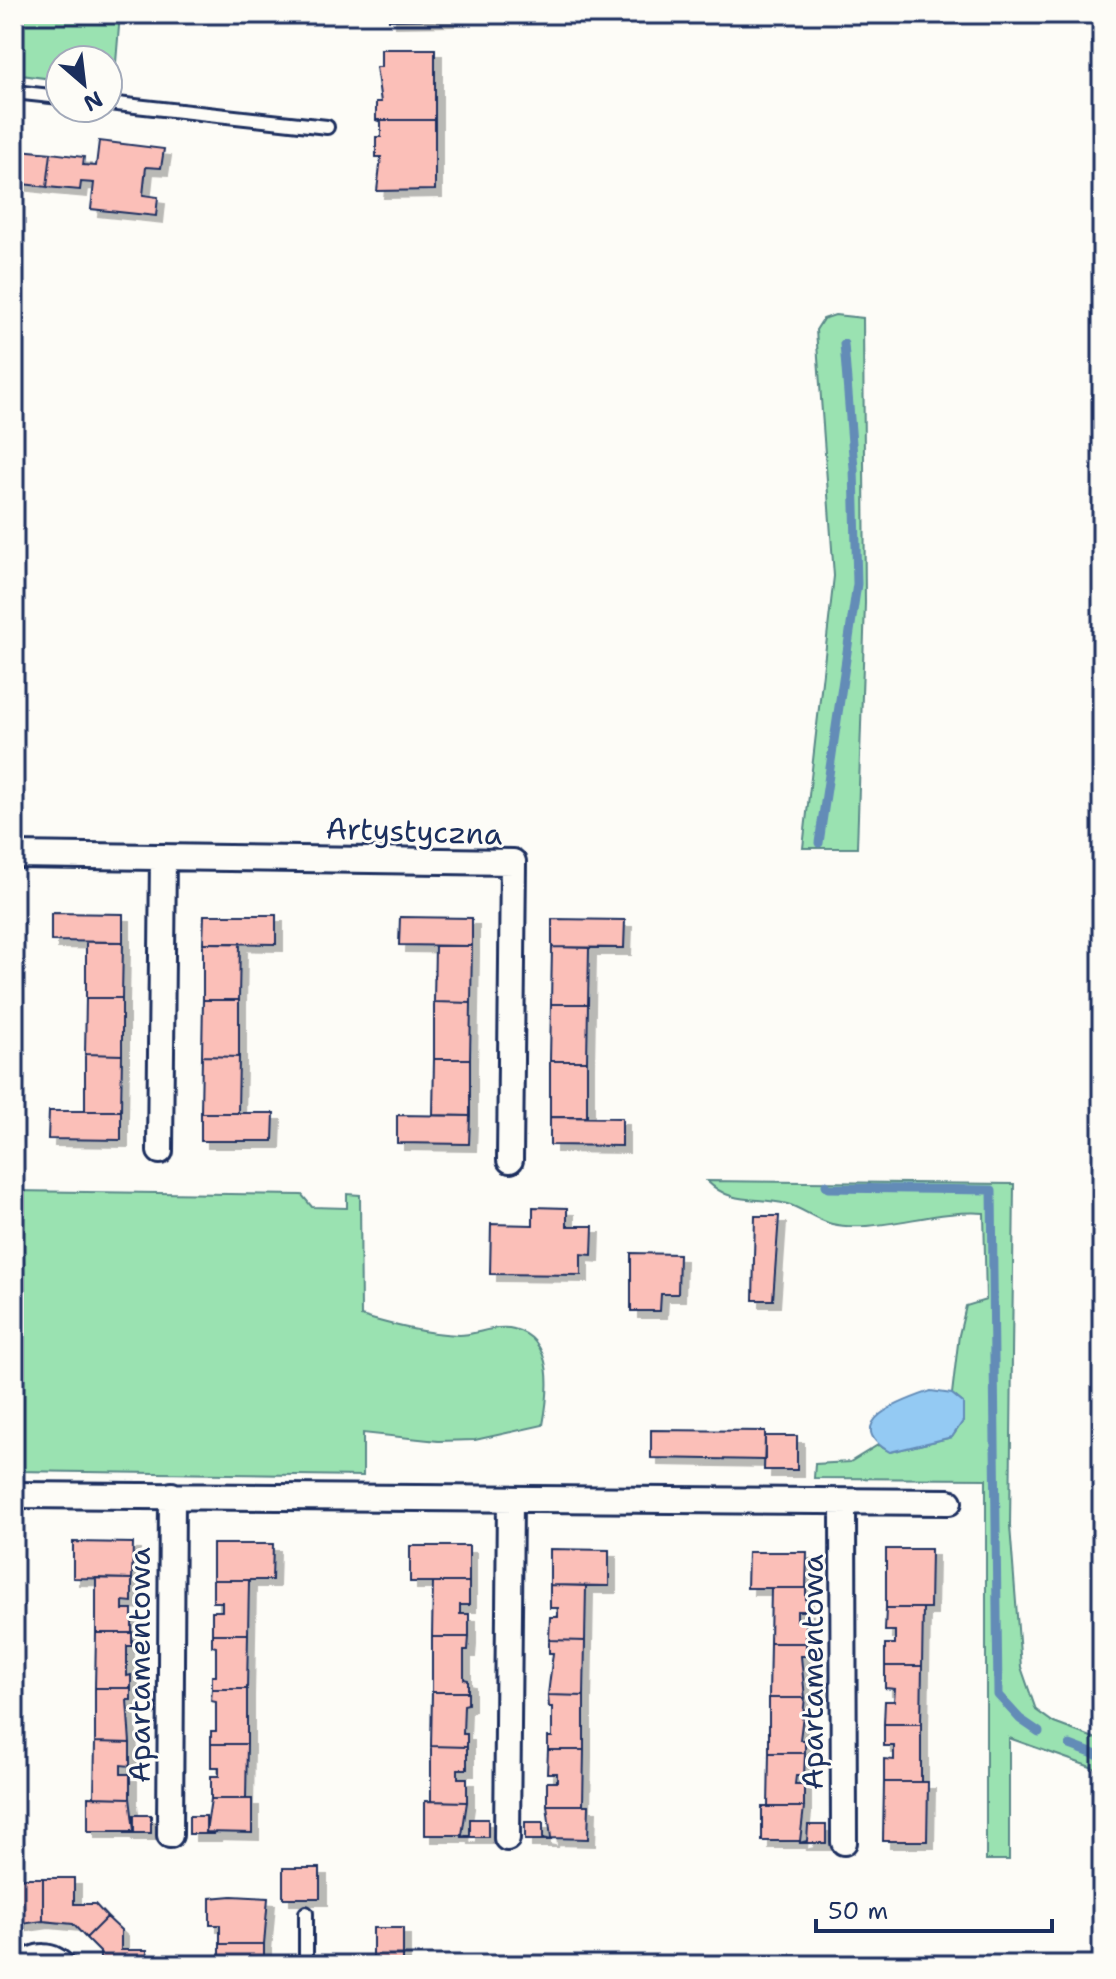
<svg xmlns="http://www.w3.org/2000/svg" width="1116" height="1979" viewBox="0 0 1116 1979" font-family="'Shantell Sans',sans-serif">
<defs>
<filter id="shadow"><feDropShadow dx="7" dy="7" stdDeviation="0" flood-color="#0004"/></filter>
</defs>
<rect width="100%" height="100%" fill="#fdfcf7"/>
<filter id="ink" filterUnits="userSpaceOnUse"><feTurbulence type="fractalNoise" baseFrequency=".0125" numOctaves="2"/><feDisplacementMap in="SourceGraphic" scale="16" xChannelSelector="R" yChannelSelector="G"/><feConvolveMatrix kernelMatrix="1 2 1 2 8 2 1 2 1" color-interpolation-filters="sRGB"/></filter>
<g filter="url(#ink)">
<path fill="#9ae2b1" stroke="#5a8888" stroke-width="2" d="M14,14h106l-6,73 -6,-1v-26h-48v20l-46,-6z
M835,315l28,3 2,285 -8,245h-54l31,-272 -18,-246 7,-11z
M707,1181l307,3 -4,342 11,141 15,43 18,13 48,18v30l-93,-33v122h-23v-381l-172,-1 1,-14 35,-2 28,-17 12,7 62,-15 11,-16v-18l-11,-9 7,-59 7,-29 20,-6 -2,-87c-49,-4 -110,21 -152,11 -16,-4 -30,-16 -45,-20 -31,-8 -55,2 -80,-23z
M14,1191l288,4 10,12 35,1v-14l13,1 1,121c31,9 65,18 98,19 17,0 38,-11 55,-6 42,11 35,64 29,96l-68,15 -37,1 -75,-8v43l-349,-5z"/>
<path fill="#94caf3" stroke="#648cb7" stroke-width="2" d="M931,1391l21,3 11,9v18l-11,16 -62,15c-52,-30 15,-52 41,-61z"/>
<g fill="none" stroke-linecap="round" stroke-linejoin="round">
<path stroke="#648cb7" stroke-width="9" d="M819,843l38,-259 -3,-116 -10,-124
M826,1185l2,3 164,2 6,505 22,24 19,13
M1070,1745l32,12"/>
</g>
<path fill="#fbbfb8" stroke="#1b2f5e" stroke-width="2" filter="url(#shadow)" d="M389,14h58v5l-58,1z
M381,49h54v71h-59v-18h5l-5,-35h5z
M376,120h59v70l-58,1 4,-34h-5v-20h5v-15z
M99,141l65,8 -3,19 -15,-1 -3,28 15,2 -2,19 -65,-7 3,-26 -13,-1 -1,8 -33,-3 4,-34 33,4 -1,8 13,1z
M18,150l33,3 -4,34 -32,-4 -1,-26 3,1z
M51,913l72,1v28l-72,-1z
M204,915h72v29l-73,-1z
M400,917l72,1v28l-73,-1z
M552,919l73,1 -1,28 -72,-1z
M86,942h37l-1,56h-36z
M203,943h37l-1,57h-36z
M435,946h37l-1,57 -37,-1z
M552,947l37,1 -1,56h-37z
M86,998h36v57l-37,-1z
M203,1000h36v57l-37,-1z
M434,1002l37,1 -1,56h-36z
M551,1004h37l-1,57h-37z
M85,1054l37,1 -1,56h-36z
M202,1056l37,1 -1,56h-37z
M434,1059h36v57l-37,-1z
M550,1061h37v56h-37z
M49,1111h72v29l-73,-1z
M201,1113h73l-1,28h-72z
M397,1115l73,1 -1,28 -72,-1z
M550,1117l72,1v28l-72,-1z
M533,1207l34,1v18h26l-1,29 -11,-1v21l-91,-1 1,-50 42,1z
M755,1216h24l-6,84h-20z
M631,1253l48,1 -1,40h-17l-1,17h-29z
M651,1430l114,1v29l-114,-2z
M765,1436h32v34h-33z
M73,1542l60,1 -1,36 -59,-1z
M213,1544h60l-1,36h-59z
M410,1546h59v36h-59z
M550,1549l59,1v36l-59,-1z
M886,1549h45l-1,59h-44z
M748,1552h59l-1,36h-59z
M96,1578l36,1v23l-9,-1v9h9v23h-36z
M213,1580h36l-1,54h-36v-23h10v-9h-9z
M433,1582h36v23h-9v9h9v23h-37z
M550,1585l36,1 -1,55 -36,-1 1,-23h8v-9h-8z
M771,1588h35v23h-9v9h9v23h-36z
M886,1608h37l-1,58h-37v-22h10v-13h-10z
M96,1633h36v13h-5v30l4,-1v13h-36z
M212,1634h36l-1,55h-35v-13h4v-29l-4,-1z
M432,1637h37l-1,13h-4v29l4,1v12h-36z
M549,1640l36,1 -1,55 -36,-1 5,-42h-4z
M770,1643h36v13h-5l4,42h-36z
M885,1666h37l-1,58h-37l1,-23h9l1,-12 -10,-1z
M95,1688h36v12h-4l3,43 -35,-1z
M212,1689h35v55h-36v-13h5v-29l-5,-1z
M432,1692h36v12l-4,1 -1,29h4v13l-36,-1z
M548,1695l36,1v54h-36v-13h4v-30h-3z
M769,1698h36l-5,42h5v13h-36z
M884,1724h37v58h-37v-23l10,1v-14h-10z
M95,1742l35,1v23l-9,-1v9h9v24l-36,-1z
M211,1744h36l-1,55h-35v-23h8v-9h-8z
M431,1746l36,1v22h-9v9h9v24l-36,-1z
M548,1750h36l-1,55h-36v-23h10v-9h-10z
M769,1753h36l-1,23h-8l-1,8h9v23h-36z
M884,1782h44l-1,59h-44z
M88,1797l42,1 4,33h-46z
M211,1799h41v34l-46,-1z
M425,1801l42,1 -5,33h-37z
M547,1805h42l-1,34 -37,-1z
M762,1807h42l-4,34h-38z
M134,1815h17v18h-27l10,-2z
M189,1816h17v16l9,2h-26z
M470,1819h18v18h-27l9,-2z
M525,1822h18v16l9,2h-27z
M808,1825h18v18h-27l8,-2z
M283,1868h37v30h-37z
M14,1878h29v43l-29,4z
M43,1878h31v26h21l12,13 -21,21 -13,-14 -30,-3z
M232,1896l36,2 -4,46h-44v-19h-10v-27z
M107,1917l14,13v20h26v15h-47v-13l-14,-14z
M373,1928h30v37h-30z
M220,1944h44v21h-54l10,-1z"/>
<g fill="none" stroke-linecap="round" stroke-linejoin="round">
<g stroke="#1b2f5e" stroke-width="18">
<path id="lane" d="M14,92l46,5
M108,103l219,24
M306,1913v52
M18,1965c15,-19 37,-18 52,0"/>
</g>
<g stroke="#1b2f5e" stroke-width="30">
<path id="street" d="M14,855l499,7 -3,298
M160,1151l3,-294
M14,1495l935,7
M843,1502l1,340
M170,1835l2,-340
M507,1838l3,-338"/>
</g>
<use href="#lane" stroke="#fdfcf7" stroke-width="12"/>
<use href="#street" stroke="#fdfcf7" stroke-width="24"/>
</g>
</g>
<g text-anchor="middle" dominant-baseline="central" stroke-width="6" stroke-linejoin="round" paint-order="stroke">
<g font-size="30" fill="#1b2f5e" stroke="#fdfcf7">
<text transform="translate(414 831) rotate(2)">Artystyczna</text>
<text transform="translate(139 1665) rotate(-90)">Apartamentowa</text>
<text transform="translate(812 1672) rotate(-90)">Apartamentowa</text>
</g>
</g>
<rect width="1116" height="1979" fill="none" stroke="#fdfcf7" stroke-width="48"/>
<rect x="24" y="24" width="1068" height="1931" fill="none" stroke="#1b2f5e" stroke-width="3" filter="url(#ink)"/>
<g transform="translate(84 84) rotate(152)"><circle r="38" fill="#fdfcf7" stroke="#a3aaba" stroke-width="2"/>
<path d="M0-6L14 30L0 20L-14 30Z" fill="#1b2f5e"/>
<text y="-12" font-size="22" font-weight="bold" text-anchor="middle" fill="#1b2f5e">N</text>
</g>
<path d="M816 1919v12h236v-12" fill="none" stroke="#1b2f5e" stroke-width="4"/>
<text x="828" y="1919" font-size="24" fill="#1b2f5e" stroke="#fdfcf7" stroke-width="6" paint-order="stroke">50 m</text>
</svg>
